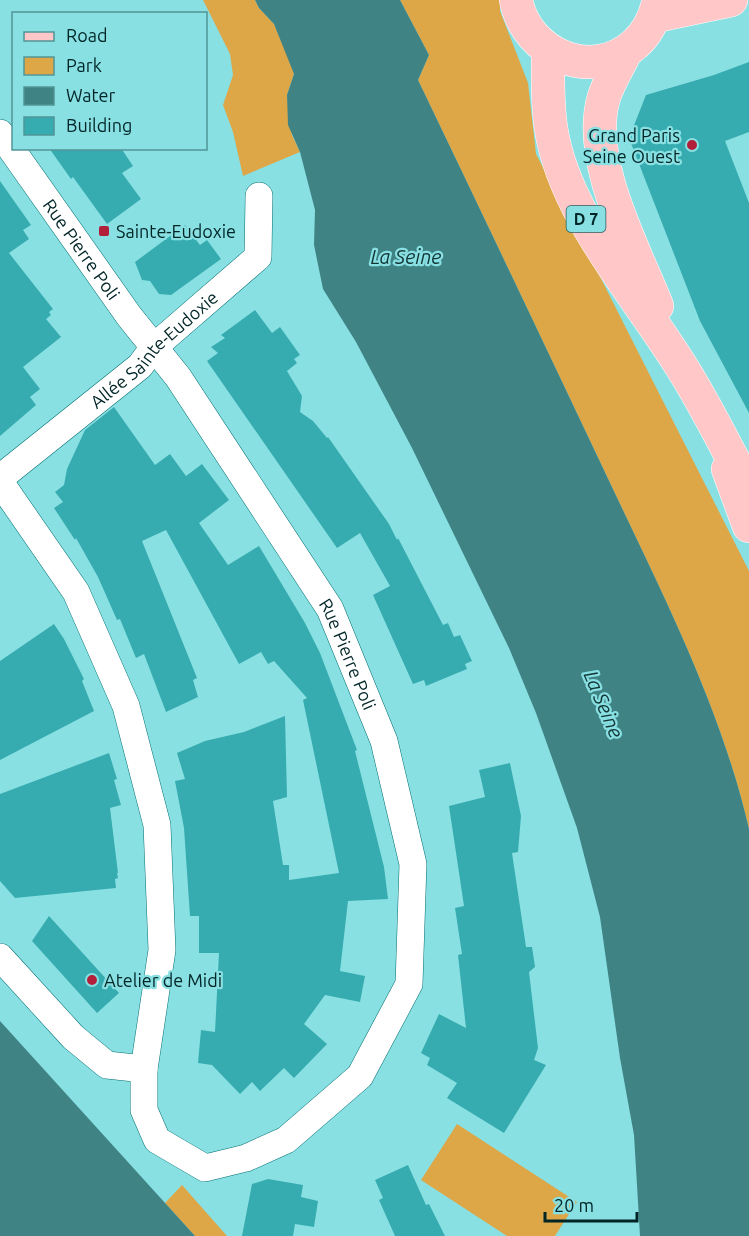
<svg xmlns="http://www.w3.org/2000/svg" width="749" height="1236" viewBox="0 0 749 1236" font-family="Ubuntu,sans-serif">
<rect width="100%" height="100%" fill="#89e0e2"/>
<path fill="#dda647" d="M203,0h52l4,8 15,16 17,40 3,10 -7,21 5,40 8,17 -57,24 -10,-44 -10,-27 10,-30 -3,-21z
M400,0h101l-1,11 28,72 8,71 50,95 163,322v258c-28,-121 -85,-232 -138,-344 -64,-135 -128,-270 -193,-405l11,-25z
M457,1124l120,78 -22,34h-48l-86,-56z
M182,1185l45,51h-32l-30,-33z"/>
<path fill="#408385" d="M255,0h145l29,55 -11,25c65,135 129,270 193,405 53,112 110,223 138,344v407h-109l-6,-101 -14,-77 -20,-141 -23,-89 -41,-115 -27,-65 -97,-200 -56,-106 -33,-53 -9,-44 1,-35 -15,-58 -12,-27 -1,-30 7,-21 -20,-50 -15,-16z
M0,1021l195,215h-195z"/>
<path fill="#36acb0" d="M749,62v70l-24,9 24,62v210l-49,-92 -71,-183 17,-43 68,-20z
M49,148h72l12,18 -11,7 19,26 -34,25 -34,-47 -2,2z
M0,181l31,44 -8,5 6,9 -20,14 44,56 -4,3 2,3 -5,4 15,18 -38,30 17,22 -10,8 6,8 -36,31z
M185,225l15,20 7,-5 14,19 -50,36 -12,-1 -9,-13 -8,-1 -7,-18z
M255,310l17,23 8,-6 20,28 -6,4 3,4 -10,8 15,25 -2,16 13,9 14,17 1,-1 61,87 8,16 1,-2 45,87 5,-2 6,14 6,-2 12,26 -7,3 2,5 -41,17 -2,-6 -11,4 -40,-89 17,-9 -30,-53 -23,15 -130,-187 11,-8 -7,-6 14,-9 -4,-3z
M114,407l41,58 15,-11 16,22 16,-12 27,36 -30,23 29,42 31,-19 46,77 15,30 37,97 -2,1 29,116 4,32 -40,2 -8,70 25,5 -5,26 -35,-7 -21,29 23,20 -33,34 -10,-10 -24,23 -8,-9 -12,12 -28,-29 -14,-2 3,-33 14,2 4,-79h-20v-37h-9l-6,-88 -9,-47 10,-2 -8,-26 28,-12 39,-9 41,-16 2,81 -14,4 10,64h6v15l50,-7 -36,-173 4,-2 -33,-37 -6,3 -7,-12 -22,12 -73,-134 -24,11 55,137 -4,2 5,17 -32,15 -22,-58 -8,4 -16,-39 -3,1 -19,-43 -22,-39 -1,2 -21,-32 9,-6 -8,-10 9,-7 3,-16 18,-39z
M54,624l10,15 20,40 -2,2 12,30 -94,49v-99z
M109,753l8,26 -3,1 7,25 -11,3 8,65h-1l1,5 -3,1 1,9 -101,10 -15,-17v-87z
M510,763l11,53 -3,36 -6,1 14,94h6l3,20 -6,5 9,76 -4,12 12,5 -42,68 -57,-35 10,-15 -30,-18 3,-7 -9,-5 18,-39 27,14 -8,-73 4,-1 -7,-46 9,-2 -15,-100 36,-9 -6,-27z
M49,916l70,77 -22,20 -65,-72z
M408,1165l18,40 3,-1 16,32h-50l-16,-36 4,-2 -8,-18z
M268,1179l35,6 -2,12 17,4 -4,26 -19,-3 -2,12h-51l10,-52z"/>
<g fill="none" stroke-linecap="round" stroke-linejoin="round">
<g stroke="#006f72" stroke-width="28">
<g id="street">
<path id="s1" d="M0,133l129,183 49,61 152,232 54,132 29,123 -4,120 -49,92 -74,64 -40,18 -41,10 -48,-28 -13,-30v-41l18,-119 -5,-125 -31,-119 -50,-114 -76,-110"/>
<path id="s2" d="M0,478l140,-112 14,-19 104,-90 1,-61"/>
<path d="M0,957l73,80 34,28 37,4"/>
</g>
</g>
<g stroke="#fff" stroke-width="34">
<path id="primary" d="M516,0c10,54 76,83 119,44 14,-12 20,-27 24,-44
M655,16l76,-16
M548,50c0,26 -1,52 3,78 12,84 86,167 130,238 25,39 45,82 68,123
M626,51c-7,15 -17,30 -22,46 -19,62 30,151 53,209
M728,469l21,57"/>
</g>
<use href="#street" stroke="#fff" stroke-width="27"/>
<use href="#primary" stroke="#ffc7c8" stroke-width="33"/>
</g>
<g fill="#b21f3a" stroke="#89e0e2" stroke-width="2">
<circle cx="692" cy="145" r="6"/>
<rect x="98" y="225" width="12" height="12" rx="3"/>
<circle cx="92" cy="980" r="6"/>
</g>
<g text-anchor="middle" dominant-baseline="central" stroke-width="4.5" stroke-linejoin="round" paint-order="stroke">
<rect fill="#89e0e2" stroke="#295d5f" stroke-width="1.5" x="566.5" y="206" width="39" height="26" rx="4.5"/>
<g font-size="16" font-weight="bold" fill="#002527">
<text x="586" y="219">D 7</text>
</g>
<g font-size="18" fill="#002527" stroke="#89e0e2" text-anchor="start">
<text x="680" y="135" text-anchor="end">Grand Paris<tspan x="680" dy="21">Seine Ouest</tspan></text>
<text x="116" y="231">Sainte-Eudoxie</text>
<text x="104" y="980">Atelier de Midi</text>
</g>
<g font-size="18" fill="#002527" stroke="#89e0e2">
<text stroke="none"><textPath href="#s1" startOffset="142">Rue Pierre Poli</textPath></text>
<text stroke="none"><textPath href="#s2" startOffset="201">Allée Sainte-Eudoxie</textPath></text>
<text stroke="none"><textPath href="#s1" startOffset="628">Rue Pierre Poli</textPath></text>
</g>
<g font-size="20" font-style="italic" fill="#133637" stroke="#89e0e2">
<text x="406" y="256">La Seine</text>
<text transform="translate(604 704) rotate(67)">La Seine</text>
</g>
</g>
<rect x="12" y="12" width="195" height="138" fill="#89e0e2" stroke="#529597" stroke-width="1.5"/>
<rect x="24" y="32" width="30" height="9" fill="#ffc7c8" stroke="#529597" stroke-width="1.5"/>
<text x="66" y="42" font-size="18" fill="#002527">Road</text>
<rect x="24" y="57" width="30" height="18" fill="#dda647" stroke="#529597" stroke-width="1.5"/>
<text x="66" y="72" font-size="18" fill="#002527">Park</text>
<rect x="24" y="87" width="30" height="18" fill="#408385" stroke="#529597" stroke-width="1.5"/>
<text x="66" y="102" font-size="18" fill="#002527">Water</text>
<rect x="24" y="117" width="30" height="18" fill="#36acb0" stroke="#529597" stroke-width="1.5"/>
<text x="66" y="132" font-size="18" fill="#002527">Building</text>
<path d="M545 1212v9h92v-9" fill="none" stroke="#002527" stroke-width="3"/>
<text x="554" y="1212" font-size="18" fill="#002527" stroke="#89e0e2" stroke-width="4.5" paint-order="stroke">20 m</text>
</svg>
